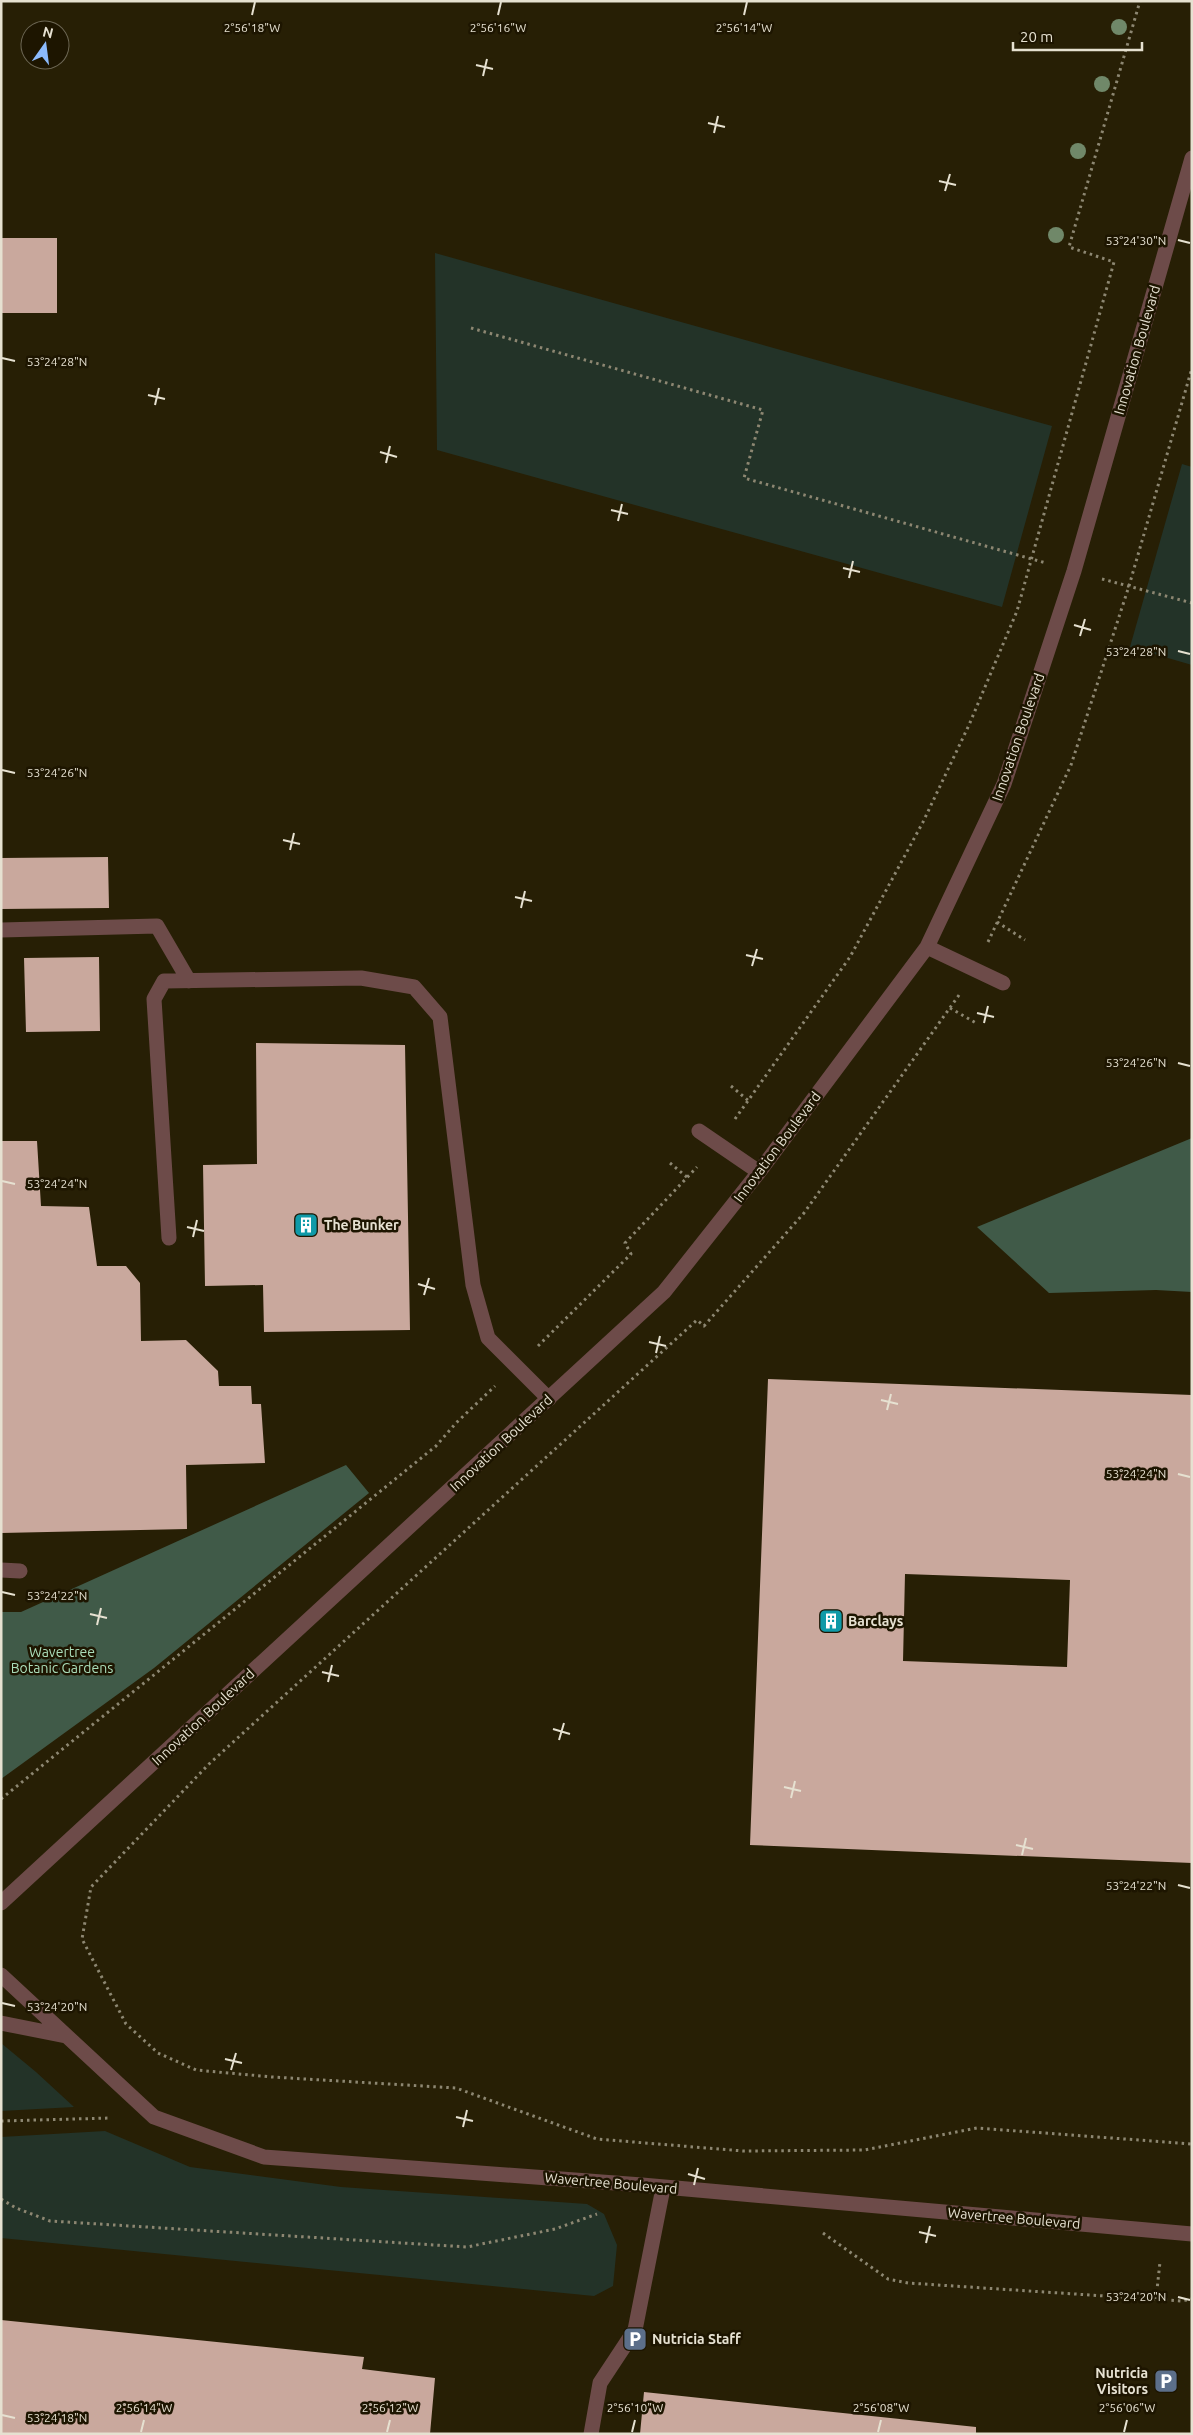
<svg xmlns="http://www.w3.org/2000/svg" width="1193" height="2435" viewBox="0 0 1193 2435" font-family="Ubuntu,sans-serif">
<rect width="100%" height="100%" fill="#271f05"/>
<path fill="#233328" d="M435,253l617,173 -50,181 -565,-157z
M1182,464l10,3v198l-62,-18z
M1,2043l35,29 38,35 -73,4z
M105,2131l85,36 151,20 246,17 17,10 13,31 -4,41 -19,10 -593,-58v-101z"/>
<path fill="#405a48" d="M1192,1138v154l-36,-2 -107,3 -72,-66z
M346,1465l23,28 -215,175 -153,111v-167h20z"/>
<path fill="#c9a89d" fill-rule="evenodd" d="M1,238h56v75h-56z
M108,857l1,51 -108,1v-51z
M99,957l1,74 -74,1 -2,-74z
M256,1043l149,2 5,285 -146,2 -1,-47 -58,1 -2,-121 54,-1z
M1,1141h36l4,65 48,1 8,59h29l14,17 1,58 45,-1 32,31 1,15h32l1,18h9l4,59 -79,2 1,64 -186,4z
M768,1379l424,16v468l-442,-18zM905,1574l165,6 -3,87 -164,-6z
M1,2320l363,37 -2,12 73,9 -5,56h-429z
M644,2392l332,35v7h-336z"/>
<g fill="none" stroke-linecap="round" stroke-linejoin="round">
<path stroke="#8d8772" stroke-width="3" stroke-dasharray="2.5 4" stroke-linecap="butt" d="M471,328l292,82 -19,68 302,85
M1102,579l90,24
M997,922l28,18
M988,942l83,-177 58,-179 63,-218
M959,995l-155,218 -100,113 -7,-6 -488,444 -118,123 -9,52 44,85 32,29 38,17 76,7 184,11 141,51 146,12 121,-1 113,-22 215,16
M950,1008l26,15
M731,1086l19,16
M735,1119l115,-162 73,-135 46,-97 48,-114 97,-349 -45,-15 71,-246
M670,1163l18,15
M538,1346l93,-92 -6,-11 72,-76
M1,1799l435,-353 20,-23 39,-37
M1,2121l110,-3
M1,2199l15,9 34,13 417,26 88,-18 42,-15
M823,2233l65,46 20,4 273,18 11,-2
M1156,2299l4,-37"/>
<path stroke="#6d4b49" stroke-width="15" d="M1,930l156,-4 32,55
M927,947l76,36
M699,1131l60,41
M169,1238l-15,-239 10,-18 197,-3 53,9 26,30 33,268 15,53 61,61
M1,1570l19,1
M1,1903l663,-611 95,-120 168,-225 77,-163 70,-213 118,-413
M1,1975l153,142 110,40 378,28 550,49
M1,2023l65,13
M591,2434l9,-51 35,-53 28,-142"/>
</g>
<g fill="#708869">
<circle cx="1119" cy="27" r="8"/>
<circle cx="1102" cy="84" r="8"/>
<circle cx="1078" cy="151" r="8"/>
<circle cx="1056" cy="235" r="8"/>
</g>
<path fill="none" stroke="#e6e1d1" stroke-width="2" d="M252,15l3,-13M498,15l3,-13M744,15l3,-13M476,65l17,4M483,76l4,-17M708,123l17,4M714,133l4,-17M939,181l17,4M945,191l5,-17M1178,240l12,3M2,358l13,3M148,395l17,4M155,405l4,-17M380,452l17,5M386,463l4,-17M611,510l17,4M618,521l4,-17M843,568l17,4M849,578l4,-17M1074,625l17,5M1080,636l5,-17M1178,651l12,3M2,770l13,3M283,840l17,4M290,850l4,-17M515,897l17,4M521,908l4,-17M746,955l17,4M752,966l5,-17M977,1013l17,4M984,1023l4,-17M1178,1063l12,3M2,1181l13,3M187,1227l17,4M193,1237l4,-17M418,1284l17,5M424,1295l5,-17M649,1342l17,4M656,1353l4,-17M881,1400l17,4M887,1410l4,-16M1178,1474l12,3M2,1592l13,3M90,1614l17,4M97,1625l4,-17M322,1672l17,4M328,1682l4,-17M553,1729l17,5M559,1740l5,-17M784,1787l17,4M791,1798l4,-17M1016,1845l17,4M1022,1855l4,-17M1178,1885l12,3M2,2003l13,3M225,2059l17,4M231,2070l5,-17M456,2117l17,4M463,2127l4,-17M688,2174l17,5M694,2185l4,-17M919,2232l17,4M926,2243l4,-17M1178,2297l12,3M2,2415l13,3M141,2432l3,-12M387,2432l3,-12M632,2432l3,-12M878,2432l3,-12M1124,2432l3,-12"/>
<defs>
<g id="building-square" transform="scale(1.25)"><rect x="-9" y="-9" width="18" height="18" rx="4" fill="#0f9aa8" stroke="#1d1500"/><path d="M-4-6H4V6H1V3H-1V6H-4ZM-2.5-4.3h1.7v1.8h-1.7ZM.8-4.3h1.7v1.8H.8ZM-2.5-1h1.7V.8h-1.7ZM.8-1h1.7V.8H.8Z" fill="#fff"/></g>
<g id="parking-square" transform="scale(1.25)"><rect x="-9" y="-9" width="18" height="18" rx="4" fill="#5c6f8a" stroke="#1d1500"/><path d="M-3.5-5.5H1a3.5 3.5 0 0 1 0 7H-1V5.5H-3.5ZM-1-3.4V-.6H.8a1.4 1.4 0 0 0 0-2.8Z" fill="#fff"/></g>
</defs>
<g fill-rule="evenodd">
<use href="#building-square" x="306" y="1225"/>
<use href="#building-square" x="831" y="1621"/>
<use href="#parking-square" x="635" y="2339"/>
<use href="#parking-square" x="1166" y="2381"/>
</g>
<g text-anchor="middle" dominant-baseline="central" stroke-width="5" stroke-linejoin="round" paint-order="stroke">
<g font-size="14" fill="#e6e1d1" stroke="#1d1500">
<text transform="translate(1137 350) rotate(-74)">Innovation Boulevard</text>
<text transform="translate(1018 737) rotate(-71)">Innovation Boulevard</text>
<text transform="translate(777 1147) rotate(-53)">Innovation Boulevard</text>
<text transform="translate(501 1443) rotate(-43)">Innovation Boulevard</text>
<text transform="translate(203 1717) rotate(-43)">Innovation Boulevard</text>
<text transform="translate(611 2183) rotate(5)">Wavertree Boulevard</text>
<text transform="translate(1014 2218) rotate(5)">Wavertree Boulevard</text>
</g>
<g font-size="14" font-weight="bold" fill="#e6e1d1" stroke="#1d1500" text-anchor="start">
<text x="324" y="1225">The Bunker</text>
<text x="848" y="1621">Barclays</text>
<text x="652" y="2339">Nutricia Staff</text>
<text x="1148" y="2373" text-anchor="end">Nutricia<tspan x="1148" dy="16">Visitors</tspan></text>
</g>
<g font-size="14" fill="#abdeba" stroke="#1d1500">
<text x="62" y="1652">Wavertree<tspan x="62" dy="16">Botanic Gardens</tspan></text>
</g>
</g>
<g font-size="12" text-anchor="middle" fill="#e6e1d1" stroke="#1d1500" stroke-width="5" stroke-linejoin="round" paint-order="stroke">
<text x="252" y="32">2°56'18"W</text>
<text x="498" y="32">2°56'16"W</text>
<text x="744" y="32">2°56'14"W</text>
<text x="1136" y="245">53°24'30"N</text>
<text x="57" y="366">53°24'28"N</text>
<text x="1136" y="656">53°24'28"N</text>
<text x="57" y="777">53°24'26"N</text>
<text x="1136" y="1067">53°24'26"N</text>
<text x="57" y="1188">53°24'24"N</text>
<text x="1136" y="1478">53°24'24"N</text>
<text x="57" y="1600">53°24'22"N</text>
<text x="1136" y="1890">53°24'22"N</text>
<text x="57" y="2011">53°24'20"N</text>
<text x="1136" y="2301">53°24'20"N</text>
<text x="144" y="2412">2°56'14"W</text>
<text x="390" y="2412">2°56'12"W</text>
<text x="635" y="2412">2°56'10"W</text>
<text x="881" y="2412">2°56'08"W</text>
<text x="1127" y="2412">2°56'06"W</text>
<text x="57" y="2422">53°24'18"N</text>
</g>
<rect width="1193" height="2435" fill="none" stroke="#e6e1d1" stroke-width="5"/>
<g transform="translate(45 45) rotate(14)"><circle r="24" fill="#1d1500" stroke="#6d6754"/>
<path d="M0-4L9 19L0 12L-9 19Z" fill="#8bbafc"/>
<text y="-8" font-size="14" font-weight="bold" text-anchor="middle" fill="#e6e1d1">N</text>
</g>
<path d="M1013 42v8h129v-8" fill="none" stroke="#e6e1d1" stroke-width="2.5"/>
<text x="1020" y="42" font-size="15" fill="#e6e1d1" stroke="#1d1500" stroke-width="4" paint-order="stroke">20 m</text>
</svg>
